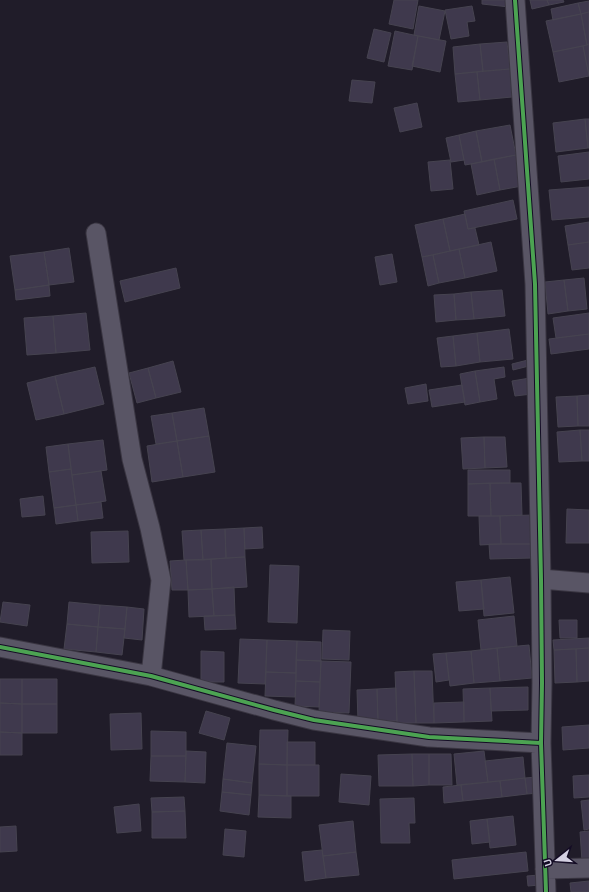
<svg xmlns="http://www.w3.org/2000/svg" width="589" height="892" viewBox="0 0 589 892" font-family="'Alegreya Sans',sans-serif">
<rect width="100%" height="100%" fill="#201c29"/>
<path fill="#3f394d" stroke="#464350" d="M394,0h24l-5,29 -24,-5z
M482,0h28l-1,7 -27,-3z
M530,0h17l2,5 -17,4z
M547,0h16l1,2 -15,3z
M589,1v11l-8,2 -3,-11z
M578,3l3,11 -28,6 -2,-11z
M419,6l26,5 -6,29 -25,-5z
M472,6l3,15 -8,1 2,14 -18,3 -6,-29z
M589,12v32l-2,1 -6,-31z
M581,14l6,31 -34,7 -7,-31z
M374,29l17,4 -7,29 -17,-4z
M395,31l23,5 -6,34 -24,-4z
M418,36l28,5 -6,31 -28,-6z
M507,42l3,27 -27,2 -3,-27z
M480,44l3,27 -28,3 -2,-27z
M589,44v31l-6,-29z
M583,46l6,30 -30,6 -6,-30z
M510,69l2,28 -32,3 -3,-28z
M477,72l3,28 -22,2 -3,-28z
M352,80l23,2 -3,21 -23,-2z
M417,103l5,24 -22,5 -6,-24z
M585,119h4v29h-1z
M585,119l3,29 -32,4 -3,-29z
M510,125l6,30 -34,7 -6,-31z
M476,131l6,31 -17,3 -6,-30z
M459,135l5,25 -13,2 -5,-24z
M589,152v27l-28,3 -3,-26z
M516,155l6,31 -22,4 -6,-31z
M494,159l6,31 -23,5 -6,-31z
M450,160l3,29 -22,2 -3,-29z
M589,187v30l-37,3 -3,-30z
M513,200l4,19 -49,10 -4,-18z
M465,214l3,15 7,-1 4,17 -29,6 -7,-32z
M443,219l7,32 -28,6 -7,-32z
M589,222v20l-21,3 -3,-19z
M491,242l6,29 -32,7 -6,-29z
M589,242v26l-17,2 -4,-25z
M69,248l5,34 -25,3 -5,-33z
M459,249l6,29 -26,5 -6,-28z
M44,252l5,33 -34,5 -5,-34z
M392,254l5,28 -17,3 -5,-28z
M433,255l6,28 -11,3 -6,-29z
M176,268l4,20 -55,14 -5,-21z
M584,278l3,31 -19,2 -4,-31z
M564,280l4,31 -20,3 -3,-32z
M49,285l1,11 -34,4 -1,-10z
M502,290l3,26 -31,3 -3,-27z
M471,292l3,27 -18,1 -2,-26z
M454,294l2,26 -20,2 -2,-27z
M86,313l4,37 -34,3 -3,-37z
M589,313v21l-33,4 -3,-20z
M53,316l3,37 -29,2 -3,-37z
M509,329l4,30 -33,3 -3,-29z
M477,333l3,29 -24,4 -3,-30z
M589,334v15l-38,5 -2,-15z
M453,336l3,30 -15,1 -4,-29z
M528,360l1,6 -16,4 -1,-6z
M173,361l8,31 -25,6 -8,-30z
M95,367l9,37 -40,10 -9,-38z
M504,367l1,10 -11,2 3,20 -17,3 -5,-31z
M148,368l8,30 -19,5 -8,-30z
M475,371l5,31 -15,3 -5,-31z
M55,376l9,38 -28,6 -9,-37z
M530,378l2,16 -17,2 -3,-15z
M426,384l2,17 -20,3 -3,-16z
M462,385l3,17 -33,5 -3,-17z
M589,395v31h-11l-1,-30z
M577,396l1,30 -20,1 -2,-30z
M204,408l5,28 -32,5 -5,-28z
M172,413l5,28 -21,3 -5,-28z
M580,430l2,31 -23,1 -2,-30z
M580,430h9v31h-7z
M209,436l6,36 -32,5 -6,-36z
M484,437l1,31 -22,1 -2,-31z
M484,437h21l2,30 -22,1z
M103,440l4,30 -35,5 -4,-31z
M177,441l6,36 -31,5 -5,-36z
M68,444l3,25 -22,3 -3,-25z
M71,469l5,36 -22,3 -5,-36z
M468,470h42v13l-42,1z
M101,471l5,30 -30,4 -4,-30z
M490,483l1,33h-23v-32z
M490,483h31l1,32 -31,1z
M43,496l2,19 -23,2 -2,-18z
M101,502l2,16 -25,3 -2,-16z
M76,505l2,16 -22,3 -2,-16z
M567,509l22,1v33h-23z
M533,515v29h-32l-1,-28z
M479,516h21l1,28 -21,1z
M262,527l1,21 -18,1 -1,-21z
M244,528l1,29 -19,1 -1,-29z
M225,529l1,29 -23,2 -2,-30z
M201,530l2,30h-19l-2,-29z
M128,531l1,31 -37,1 -1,-31z
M489,544h44v14l-43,1z
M245,557l2,30 -35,2 -1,-30z
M211,559l1,30 -24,1 -2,-30z
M186,560l2,30h-16l-2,-29z
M270,565l29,1 -2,57 -29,-1z
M510,577l4,36 -30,3 -3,-36z
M481,580l3,29 -25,2 -3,-29z
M234,587l1,28 -21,1 -2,-27z
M212,589l2,27 -25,1 -1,-27z
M3,602l27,3 -3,21 -27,-4z
M69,602l31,3 -2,22 -31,-3z
M100,605l27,2 -2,22 -27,-2z
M127,607l17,2 -2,31 -18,-2z
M235,615l1,14 -31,1 -1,-14z
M514,616l3,30 -36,4 -3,-30z
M559,620h18v18h-17z
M67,624l31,3 -2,25 -32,-3z
M98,627l27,2 -3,26 -26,-3z
M323,630l27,1 -1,29 -27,-1z
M589,638v10l-35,2 -1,-10z
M240,639l27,1 -2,44 -27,-1z
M267,640l30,1 -1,32 -30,-1z
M297,641l24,1v19l-25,-1z
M529,645l3,33 -32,3 -3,-33z
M497,648l3,33 -26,2 -3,-32z
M589,648v33l-12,1 -1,-33z
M576,649l1,33 -22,1 -1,-33z
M201,651l23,1v30h-23z
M471,651l3,32 -24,3 -4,-33z
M446,653l3,27 -13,2 -3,-28z
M296,660l25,1 -1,21 -24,-1z
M321,661l30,1 -2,51 -30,-1z
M414,671h18l2,52h-18z
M414,671l2,52h-19l-2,-51z
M266,672l30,1 -1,24 -30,-1z
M0,679h22v25l-22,-1z
M22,679h35v25h-35z
M296,681l24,1 -1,25 -24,-1z
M528,687v23l-37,1 -1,-23z
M396,688l1,33h-19l-1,-32z
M490,688l2,33 -28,1 -1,-33z
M377,689l1,32 -20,1 -1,-32z
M464,702v20l-30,1v-20z
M0,703l22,1v29l-22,-1z
M22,704h35v29h-35z
M206,711l24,7 -6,22 -25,-7z
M141,713l1,36 -31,1 -1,-36z
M589,725v23l-26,2 -1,-23z
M260,730h28l-1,35 -28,-1z
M151,731l35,1v24h-35z
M0,732l22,1v22h-22z
M287,742h28v23h-28z
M227,743l29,3 -4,37 -29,-4z
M186,751l20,1 -1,31 -20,-1z
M484,751l4,31 -31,3 -3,-31z
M412,754h17v31l-16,1z
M412,754l1,32h-34l-1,-31z
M429,754h22l1,31h-23z
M151,756h35l-1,26 -35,-1z
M523,757l2,21 -37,4 -3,-21z
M259,764l28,1v31l-28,-1z
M287,765h32v31h-32z
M341,774l30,2 -2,29 -30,-3z
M589,775v22l-15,1 -1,-22z
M537,777l2,16 -12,1 -2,-16z
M525,778l2,16 -25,3 -2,-16z
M223,779l29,4 -1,12 -29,-3z
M500,781l2,16 -39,4 -2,-16z
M461,785l2,16 -19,2 -1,-16z
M222,792l29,3 -2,20 -29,-4z
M259,795l32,1v22l-33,-1z
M184,797l1,14 -33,1 -1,-14z
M414,798l1,25h-6l1,20h-29l-1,-44z
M589,800v29l-5,1 -3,-29z
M139,804l2,27 -24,2 -3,-26z
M185,811l1,27h-34v-26z
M513,816l3,29 -26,3 -3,-29z
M487,819l3,23 -18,2 -2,-23z
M353,821l3,31 -33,4 -4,-31z
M16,826l1,25 -17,1v-25z
M225,829l21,2 -2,26 -21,-2z
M589,831v30h-7l-2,-29z
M322,850l4,28 -21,3 -3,-29z
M356,852l3,23 -33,3 -3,-22z
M526,852l2,19 -74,8 -2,-19z
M539,875l1,10 -12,1 -1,-10z
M589,881v11h-18l-1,-9z"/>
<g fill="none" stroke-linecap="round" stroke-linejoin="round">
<g stroke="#3a3642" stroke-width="21">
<path id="minor" d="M515,0l20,284 6,295 1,104 -1,60 5,149
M96,233l36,226 18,69 11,52 -10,96
M541,579l48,4
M0,647l151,29 123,34 40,10 115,17 112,6
M545,869l44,-1"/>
</g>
<use href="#minor" stroke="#595565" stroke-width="19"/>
<g stroke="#140c25" stroke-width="6">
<path id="cycleway" d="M515,0l20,284 6,295 1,104 -1,60 5,149
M0,647l151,29 123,34 40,10 115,17 112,6"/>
</g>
<use href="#cycleway" stroke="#4ca352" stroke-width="4"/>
</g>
<g transform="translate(557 860) rotate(253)" stroke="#140c25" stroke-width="3" paint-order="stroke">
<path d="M0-3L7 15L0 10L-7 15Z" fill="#d4d0e2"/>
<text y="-6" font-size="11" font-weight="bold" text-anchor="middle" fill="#d4d0e2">U</text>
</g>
</svg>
